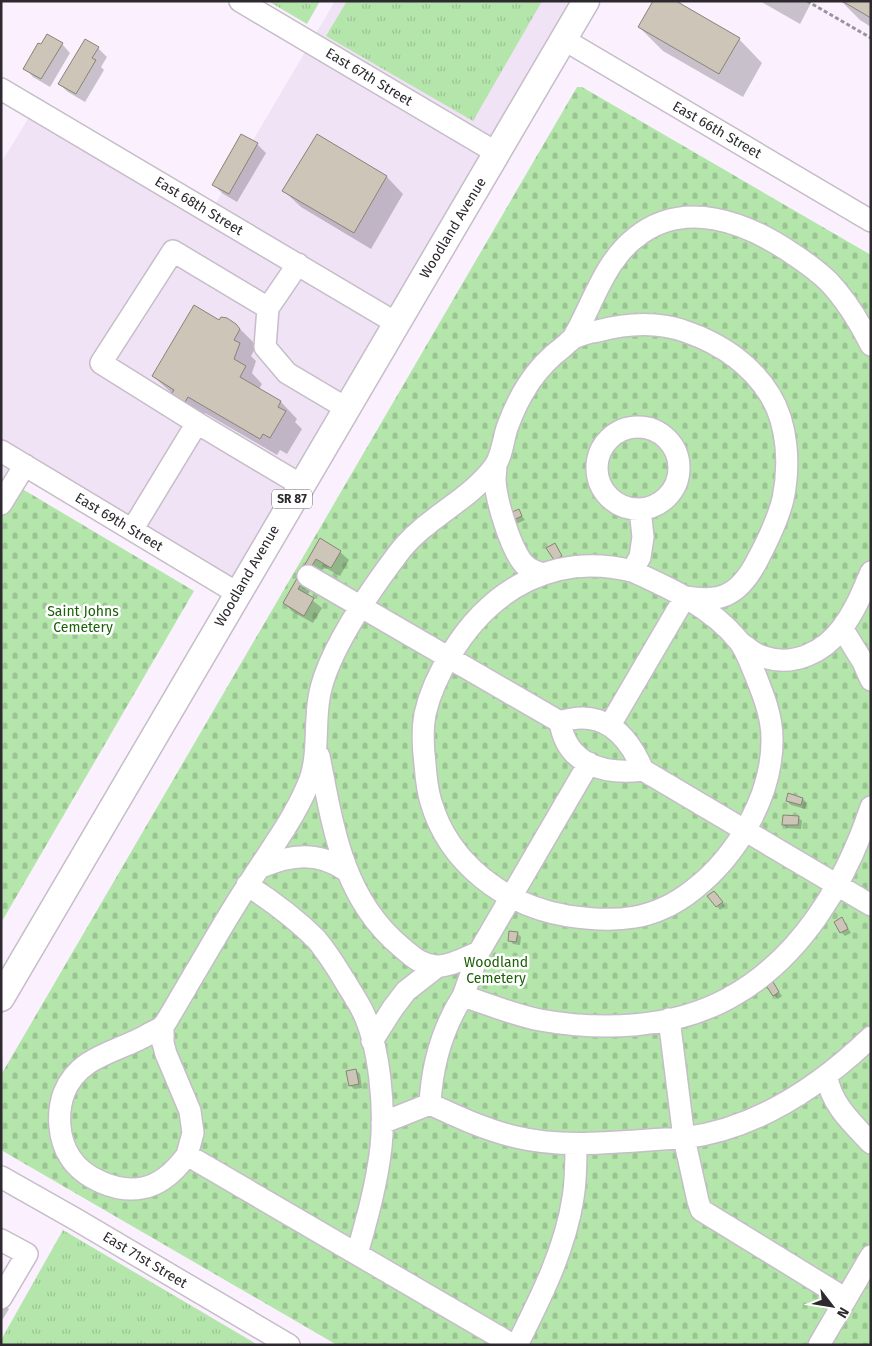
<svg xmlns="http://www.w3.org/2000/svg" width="872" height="1346" viewBox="0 0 872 1346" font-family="'Fira Sans',sans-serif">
<defs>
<pattern id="grass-tufts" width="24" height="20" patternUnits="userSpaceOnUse" patternTransform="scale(1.25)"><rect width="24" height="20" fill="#b4e5ab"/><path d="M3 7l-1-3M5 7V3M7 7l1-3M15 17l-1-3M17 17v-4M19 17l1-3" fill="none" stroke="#9bc493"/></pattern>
<pattern id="cemetery-stones" width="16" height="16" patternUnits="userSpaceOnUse" patternTransform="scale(1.25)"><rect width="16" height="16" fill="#b4e5ab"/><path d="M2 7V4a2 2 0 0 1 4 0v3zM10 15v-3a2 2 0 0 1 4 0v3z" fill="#9bc493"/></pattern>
</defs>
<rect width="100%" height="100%" fill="#fbf1fe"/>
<path fill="#f1e3f6" d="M335,1h251l-349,592 -204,-123 -17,24 -15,25v-356l33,-54 176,104z"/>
<path fill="url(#grass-tufts)" d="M268,1h52l-13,23z
M347,1h195l-69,120 -147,-85z
M63,1230l195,115h-257v-5z"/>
<path fill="url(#cemetery-stones)" d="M577,87h5l289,168v1090h-534l-336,-195v-75z
M19,487l175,104 -193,332v-404z"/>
<path fill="#0003" d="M760,1h52l-12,23z
M841,1h30v26l-11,-7z
M639,27l100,12 23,24 -19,34 -80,-46z
M62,44l8,9 -20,34 -17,-10 -8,-9z
M98,48l9,9 -6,10 3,3 -19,32 -17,-10 -9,-8z
M242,136l15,8 9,9 -29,49 -15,-9 -8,-8z
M317,136l70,41 16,17 -32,55 -70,-42 -17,-16z
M220,322l16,3 17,17 3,5 -5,9 5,5 -4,12 10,11 -3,5 22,13 16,17 -2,3 7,7 -15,25 -7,-4 -3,5 -72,-42 -4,7 -48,-44z
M518,511l7,9 -9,4 -3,-4z
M321,540l19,12 9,8 -9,16 -16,-9 -17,29 15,12 -9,15 -20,-11 -9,-9z
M554,545l11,15 -7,3 -3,-3z
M803,799l4,4 -2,6 -14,-4 -4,-4z
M798,817l4,4 -1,8 -14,-1 -4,-4z
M718,896l7,10 -5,4 -3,-4z
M842,919l9,14 -6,3 -4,-4z
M517,933l4,4 -1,8 -7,-1 -3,-4z
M771,981l11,15 -4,3 -4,-4z
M356,1070l4,4 2,14 -8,1 -4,-4z
M1,1302l8,7 -8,13z"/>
<path fill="#cec5b9" stroke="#8b8277" d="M653,1h23l64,37 -21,36 -81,-47z
M842,1h29v17z
M47,34l16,9 -22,36 -18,-10 15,-26 3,1z
M85,39l14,8 -7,11 4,2 -20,34 -18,-10z
M241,134l17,9 -29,51 -17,-9z
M317,134l70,42 -33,57 -72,-42z
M194,305l25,15 2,-3 6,1 9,6 4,5 -6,11 6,3 -6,16 12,7 -6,11 41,24 -3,6 8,4 -16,27 -7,-4 -3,5 -72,-42 -4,7 -14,-8 4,-6 -22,-14z
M519,509l3,7 -11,5 -3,-7z
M320,538l21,13 -10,17 -15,-9 -18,30 16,9 -10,18 -21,-13z
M555,543l7,13 -8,4 -8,-12z
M788,793l15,5 -2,7 -15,-4z
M783,815l16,1 -1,9h-16z
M714,891l9,11 -7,5 -9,-11z
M842,917l6,12 -8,4 -6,-11z
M509,931l9,1 -2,10 -8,-1z
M772,980l7,12 -6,4 -8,-12z
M356,1069l3,15 -10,2 -3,-15z"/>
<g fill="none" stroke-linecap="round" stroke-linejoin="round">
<g stroke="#c6bdc9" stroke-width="24">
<path id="minor" d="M240,1l257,152
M563,39l308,182
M1,89l395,234
M268,308l-3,39 22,26 59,35
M573,338c19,-32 31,-76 62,-100 49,-40 111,-16 158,16 12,8 25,17 36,28 17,18 31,41 42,63
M197,423l104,62
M597 468a41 41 0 1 1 82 0a41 41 0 1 1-82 0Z
M1,451l236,142
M496,465c0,5 -1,10 -1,15 1,20 16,71 30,85 5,5 11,7 18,9
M1,504l24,-39
M132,530l65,-107 -96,-60 72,-112 95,57 30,-44
M632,571c-77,-19 -141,17 -181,83 -12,19 -21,38 -26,60 -3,16 -2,34 0,50 1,13 2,26 6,38 18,62 75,104 137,114 48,7 86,5 125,-26 44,-34 80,-95 79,-152 0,-22 -9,-44 -17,-64 -5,-11 -9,-25 -17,-34 -27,-33 -68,-52 -106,-69l8,-14 3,-20 -3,-28
M308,576l252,146c42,-14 67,11 83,48l228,135
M842,628l21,34 8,18
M741,643c7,5 14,12 23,14 30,10 60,-5 78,-29 13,-17 21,-37 29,-56
M560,722c7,43 44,53 83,48
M319,756c14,70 23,141 81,190 11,9 20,19 36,20 13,1 31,-9 43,-14
M589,763l-110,189 -16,44c25,8 51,19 77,24 61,11 133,9 189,-22 72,-39 117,-116 142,-191
M259,868c32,-14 59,-17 88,3
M247,885c25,16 48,33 69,54 11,13 21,29 30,44 6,10 12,19 17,29 17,36 22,96 18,135 -4,36 -14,72 -24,107
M463,996c-21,33 -31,69 -33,108 28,13 56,26 86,33 53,13 114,3 168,1 72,-9 136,-52 187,-101
M669,1019l15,119 14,63 3,9 145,89
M163,1027v16l3,11 24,57 3,22 -6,22
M372,1041l21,-33 13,-17 32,-25
M827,1077c4,27 25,46 44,66
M382,1123l48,-19
M1,1177l76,43 212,125
M1,1240l26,14 -26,44
M513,1345l-326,-190c-11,15 -26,30 -45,33 -25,5 -59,-10 -72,-31 -12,-18 -13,-45 -6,-64 15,-38 55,-41 85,-59 2,-1 13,-7 14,-8 4,-4 6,-10 9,-14 7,-12 14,-24 21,-36 18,-30 35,-61 55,-91 20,-32 44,-63 59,-98 13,-28 7,-60 12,-89 7,-45 51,-107 78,-143 27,-37 71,-53 97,-88 8,-10 9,-27 13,-39 11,-31 28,-60 55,-80 4,-3 8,-8 12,-10 7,-4 17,-6 24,-7 30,-8 59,-10 89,1 34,12 63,31 83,63 18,29 20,71 13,104 -5,21 -15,41 -25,60 -7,14 -18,30 -32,36 -13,6 -28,3 -41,2l-75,128
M517,1345c24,-48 48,-95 56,-147 3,-18 3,-36 3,-54
M819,1345l52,-89"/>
</g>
<g stroke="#c6bdc9" stroke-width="29">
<path id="major" d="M1,998l585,-997"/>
</g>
<path stroke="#9a929c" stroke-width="3" stroke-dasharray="4 2.5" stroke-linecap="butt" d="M807,1l64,37"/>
<use href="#minor" stroke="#fff" stroke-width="21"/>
<use href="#major" stroke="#fff" stroke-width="26"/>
</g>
<g text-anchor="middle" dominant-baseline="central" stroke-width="5" stroke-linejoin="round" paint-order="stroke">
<rect fill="#fff" stroke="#6c696d" stroke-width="1" x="272" y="489.5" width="40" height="19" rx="4"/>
<g font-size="12" font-weight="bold" fill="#2d292e">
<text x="292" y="499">SR 87</text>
</g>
<g font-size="14" fill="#2d292e" stroke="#fff">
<text transform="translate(369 77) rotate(31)">East 67th Street</text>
<text transform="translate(717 130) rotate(30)">East 66th Street</text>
<text transform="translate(199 206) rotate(31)">East 68th Street</text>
<text transform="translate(453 228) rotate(-59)">Woodland Avenue</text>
<text transform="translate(119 522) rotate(31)">East 69th Street</text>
<text transform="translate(247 576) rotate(-60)">Woodland Avenue</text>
<text transform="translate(145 1260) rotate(31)">East 71st Street</text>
</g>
<g font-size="14" fill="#1b6108" stroke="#fff">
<text x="83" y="611">Saint Johns<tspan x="83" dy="16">Cemetery</tspan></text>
<text x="496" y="962">Woodland<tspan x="496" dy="16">Cemetery</tspan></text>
</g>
</g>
<rect width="872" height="1346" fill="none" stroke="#2d292e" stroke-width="5"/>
<g transform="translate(832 1306) rotate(121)" stroke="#ffffff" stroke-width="4" paint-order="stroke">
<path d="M0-4L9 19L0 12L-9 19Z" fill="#2d292e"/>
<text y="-8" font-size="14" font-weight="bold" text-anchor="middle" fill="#2d292e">N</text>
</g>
</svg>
